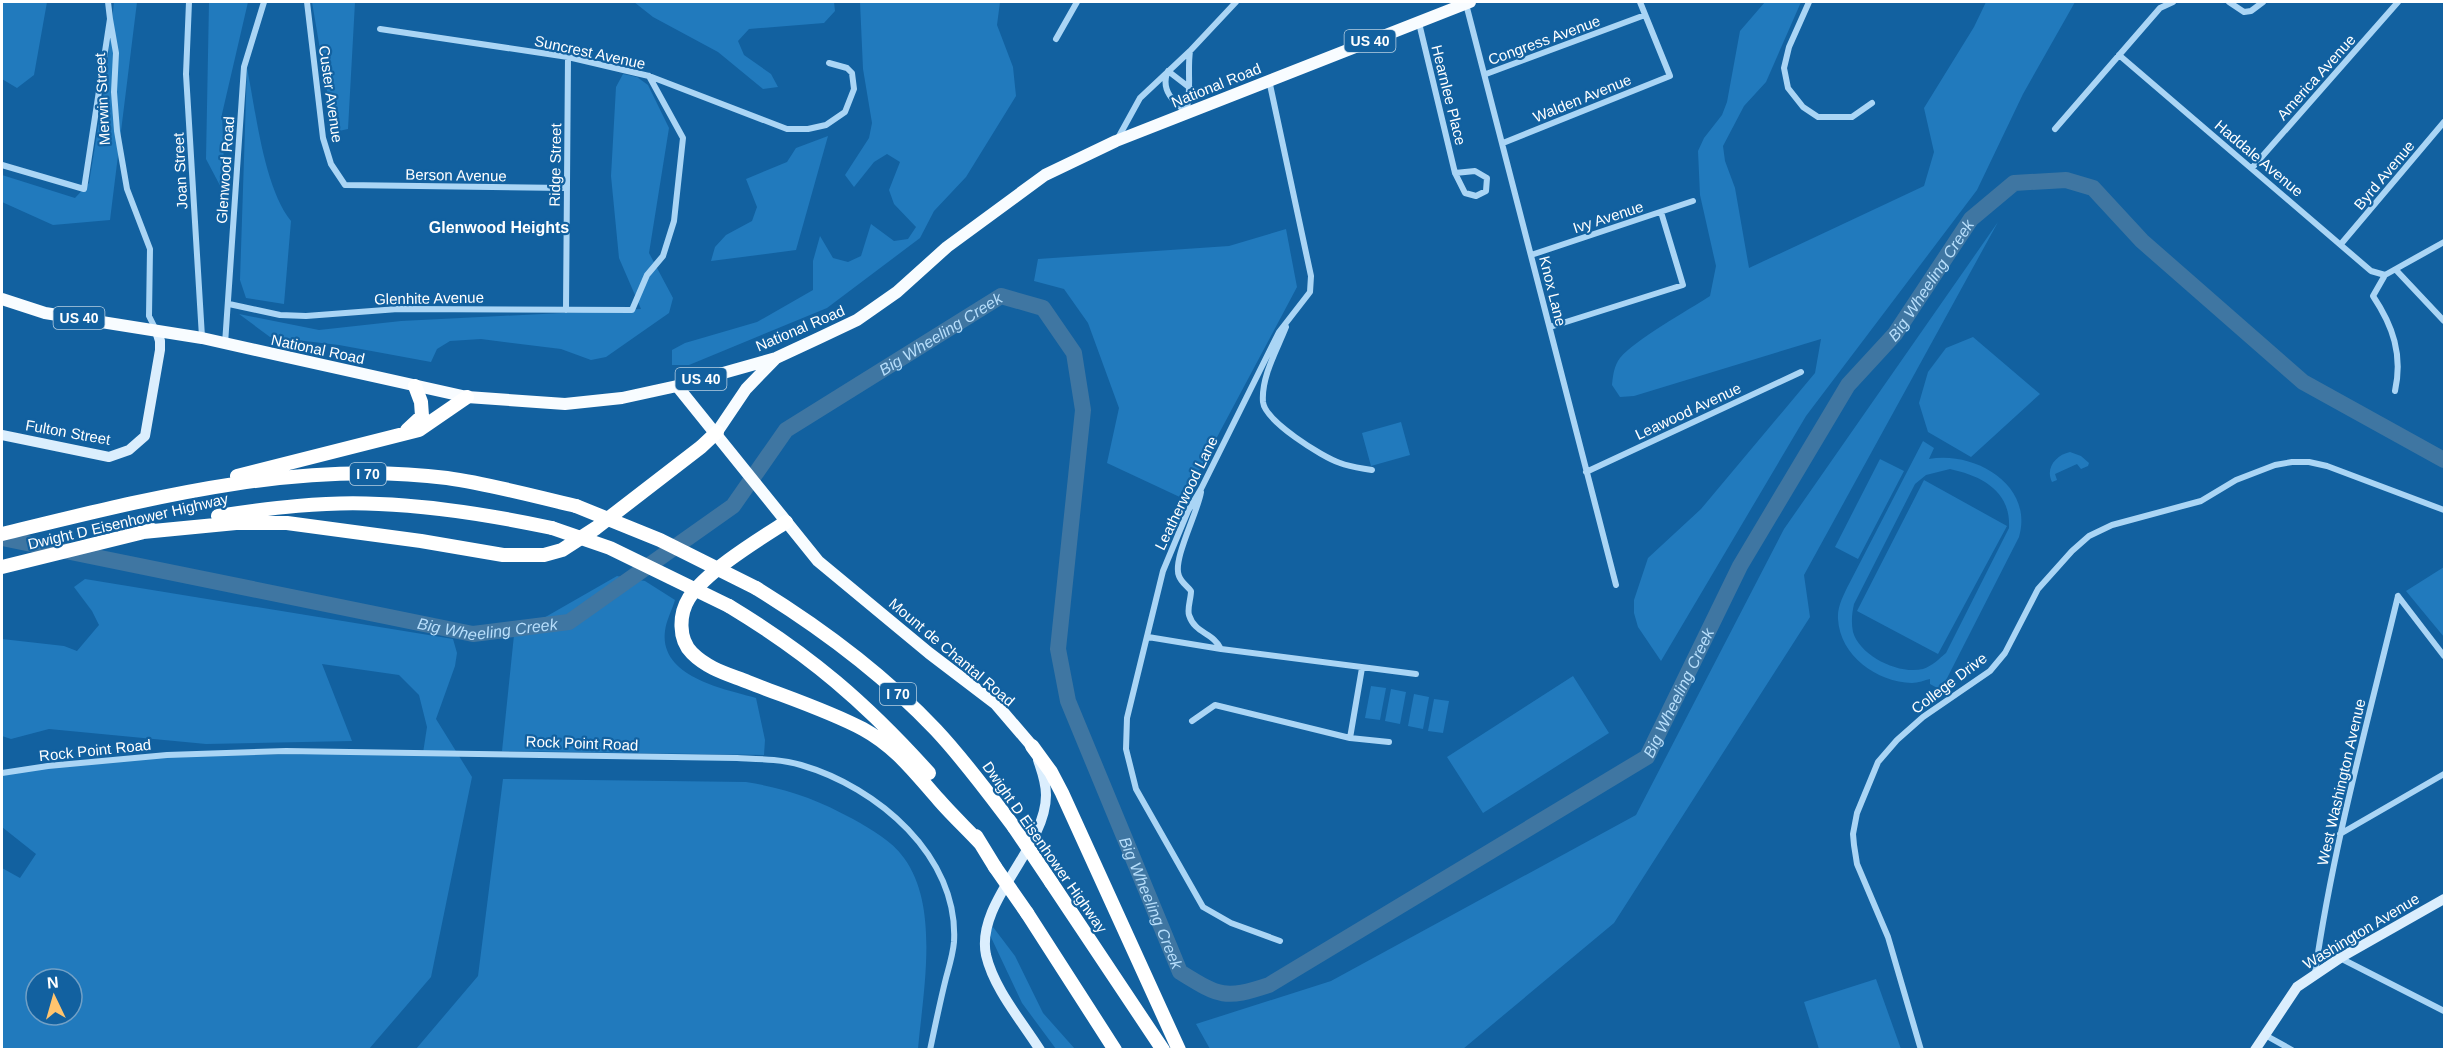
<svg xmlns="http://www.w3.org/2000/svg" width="2446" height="1051" viewBox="0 0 2446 1051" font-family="Arial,sans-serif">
<rect width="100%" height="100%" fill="#1261a0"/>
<path fill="#217abd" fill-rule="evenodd" d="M2,2h45l-13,73 -17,13 -15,-9z
M114,2h23l-27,218 -57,5 -51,-23v-27l73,23 14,-15 16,-98z
M209,2h39l-26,112 3,81 -19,-36z
M312,2h43l-7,127 -14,3z
M634,2h200l1,9 -11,12 -75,6 -11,12 6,14 27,19 7,13 -15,2 -45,-37 -65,-35z
M860,2h140l-3,23 16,42 3,29 -50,81 -32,34 -14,27 -93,70 -138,57h-17v-15l13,-7 72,-21 56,-32v-29l7,-25 13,22 15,4 13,-6 10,-32 23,17 14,-2 8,-12 -22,-23 -5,-14 11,-28 -13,-8 -13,8 -20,25 -9,-12 24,-37 3,-15 -9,-54z
M1765,2h36l-35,80 -22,24 -21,40 2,15 10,27 14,80 175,-82 10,-34 -10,-44 50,-81 12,-25h89l-52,92 -46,96 -171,226 -145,245 -23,-34 -4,-14v-13l14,-42 53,-49 114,-136 6,-34 -187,57 -14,1 -8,-12c1,-10 2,-19 8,-27 16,-19 67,-47 90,-62l6,-30 -16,-71 -2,-44 6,-13 18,-23 5,-13 13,-71z
M247,68c9,44 17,120 44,153l-7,83 -38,-6 -6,-18z
M623,74l14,3 11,8 21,43 -20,125 24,45 -4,15 -63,44 -15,3 -30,-11 -80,-10 -31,2 -13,8 -6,13 -92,-17 -69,-8 -31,-23 80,16 82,-9 240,-12 -22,-51 -8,-82 5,-89z
M828,136l-32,114 -85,11 4,-14 11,-12 26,-14 5,-14 -11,-28 41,-17 9,-14z
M1998,222l-194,353 6,42 -196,306 -151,126h-253l-14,-25 135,-43 305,-166 148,-286z
M1286,229l11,58 -113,212 -77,-36 12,-55 -31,-85 -24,-34 -30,-8 4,-22 191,-13z
M1973,337l67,57 -69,63 -43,-25 -9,-29 9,-31 18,-24z
M1401,422l9,33 -39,11 -9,-33z
M1923,441l11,7 -5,11c46,-8 105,26 90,78l-78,153 -11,-6v-5c-5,1 -12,4 -18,4 -35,-1 -72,-27 -74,-64 -1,-12 6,-25 11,-35zM1950,469c32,7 61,22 59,59l-63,125c-7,6 -14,13 -23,16 -24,6 -63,-13 -70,-37 -2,-10 -1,-19 1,-28l61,-120 11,-9z
M2070,452l11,4 8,7 -1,3 -7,3 -4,-5 -22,10 2,6 -5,2c-7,-14 4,-27 18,-30z
M1880,459l24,12 -46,88 -23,-12z
M1924,480l83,46 -69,128 -81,-43z
M2444,567v70l-38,-46z
M617,576l28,5 30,19c-3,10 -9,21 -10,31 -6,46 59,58 91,67l9,42 -1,15 -262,-4 12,-116z
M85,579l368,60 4,14 -2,13 -19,53 36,58 -41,200 -62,72h-367v-181l18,10 16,-24 -34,-27v-51l5,-3 142,-17 274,-3 4,-26 -8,-32 -20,-20 -77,-11 30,77 -146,3 -157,-15 -38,10 -9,-3v-97l62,7 13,5 22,-26 -7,-14 -18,-24zM36,979h36v36h-36z
M1573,676l36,57 -126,80 -36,-56z
M1371,686l15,2 -6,32 -15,-2z
M1391,689l15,3 -6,32 -15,-3z
M1414,694l15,3 -6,32 -15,-3z
M1434,699l15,2 -6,32 -15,-2z
M503,779l243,3c42,7 70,17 107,37 19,11 38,21 51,39 36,49 19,134 14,191h-502l62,-73z
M993,927l22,29 28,57 32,36h-19l-34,-46 -34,-72z
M1876,979l25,70h-82l-15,-47z"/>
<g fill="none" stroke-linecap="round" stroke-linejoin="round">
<path stroke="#3f76a2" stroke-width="16" id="s1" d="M2,538l471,96 96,-12 164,-116 53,-76 215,-134 42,12 31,45 9,57 -25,239 10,52 112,271c39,24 44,28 89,13l378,-228 93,-191 108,-181 47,-51 76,-115 43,-36 52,-3 27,8 49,53 161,141 141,78"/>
<path stroke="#aad5f5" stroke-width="6" d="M189,2l-3,72 16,263
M307,2l16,136 8,26 14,21 221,3
M1809,2l-20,45 -5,21 4,20 15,19 15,10h34l20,-14
M2229,2l15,10 7,-1 12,-9
M1466,4l150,581
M110,19l6,34 -2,39 3,39 10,58 23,60 -1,67 6,12
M1419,23l36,150 10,20 11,3 10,-5 1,-13 -12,-7 -20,2
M380,29l188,28 81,19 138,53h21l18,-4 19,-13 9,-23 -2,-16 -5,-5 -18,-5
M1056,39l21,-37
M2119,55l252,216 14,4
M1168,71l22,17
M1167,73c-6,18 7,29 19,39 6,-20 1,-40 4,-61
M1486,74l159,-59
M1269,80l42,196 -1,16 -31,40 -78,157 -13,22 -25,60 -36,147 -1,31 10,40 67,118 28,16 49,18
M2055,129l105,-121 13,-6
M1118,138l22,-40 50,-47 46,-49
M1503,143l167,-67 -30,-74
M2,165l82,24 26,-170 -2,-17
M2252,168l146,-166
M2341,244l103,-122
M1531,255l162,-54
M2396,270l48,51
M229,304l51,11 26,1 92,-7 234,1 15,-35 16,-19 11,-35 9,-83 -34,-62
M566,310l2,-253
M1286,327c-9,23 -25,50 -23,75 2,19 59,55 77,61 10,4 21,5 32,7
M1550,327l133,-42 -22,-73
M225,344l19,-277 20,-65
M2395,391c8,-36 -2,-65 -22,-95l12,-21 59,-33
M1586,472l215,-100
M1201,492c-3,20 -29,68 -22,84 2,6 8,10 12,15 0,8 -4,17 -2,24 6,19 24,17 32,34
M2398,596l46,60
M1148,637l73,12 195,25
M1192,721l23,-16 135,33 39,4
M1350,738l12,-70
M2,773l46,-7 119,-11 119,-4 451,7c21,1 43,1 64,7 76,22 158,91 153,177 -1,12 -5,25 -8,36 -6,24 -11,48 -16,72
M2340,834l104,-60
M2340,958l104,53
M2315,973c18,-127 53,-252 83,-377
M2265,1035l27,15
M1921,1050l-33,-113 -31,-73 -3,-19 -1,-11 4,-21 21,-51 19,-22 26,-23 67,-46 15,-18 33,-64 34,-38 17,-15 23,-11 89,-24 35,-21 39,-15 17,-3h17l18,4 117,44"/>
<path stroke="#dbeefd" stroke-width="10" d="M2,435l107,22 20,-7 16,-14 15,-86v-9l-3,-10
M1038,760c4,12 8,22 8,35 0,53 -71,107 -60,160 8,34 35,65 54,95
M2255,1050l42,-63 43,-29 104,-59"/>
<path stroke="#f8fcff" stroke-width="12" d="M2,299l43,14 157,25 265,59 98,7 57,-6 55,-12 99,-28 43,-20 38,-18 40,-28 50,-45 98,-72 71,-34 354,-139
M677,386l141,175 111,92 67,51 36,42
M717,432l29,-43 30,-31"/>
<path stroke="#fff" stroke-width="14" d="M407,430l15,-14 -1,-14 -6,-16
M237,476l182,-46 48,-33
M218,516c52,-8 107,-15 161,-12 58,2 116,12 173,24
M786,522c-28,18 -79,49 -97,76 -10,16 -11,41 3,55 16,16 36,21 56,29 38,15 79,28 115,47 33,18 52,44 76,71 13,15 28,29 41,43
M143,532l93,-9h51l134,18 82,14h41l18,-5 34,-22 105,-81 16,-15
M2,534c145,-35 294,-75 445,-56 43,6 86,18 129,28
M2,567l150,-37
M756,588c65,40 128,87 180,142 29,31 53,64 78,97
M729,606c81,49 137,97 200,167
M1032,746l19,26 11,21 117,257
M976,836l19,31
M1051,882l112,168
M1027,913l88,137"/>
<path stroke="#fff" stroke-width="14" d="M576,506l84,34 96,48
M552,528l58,20 119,58
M1014,827l37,55
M995,867l32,46"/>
</g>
<g text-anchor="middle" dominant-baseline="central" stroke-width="4.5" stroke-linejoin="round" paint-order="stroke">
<g fill="#1261a0" stroke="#b8d0e2" stroke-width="1.5">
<rect x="1344.5" y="30" width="51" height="22" rx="4.5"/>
<rect x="53.5" y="307" width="51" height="22" rx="4.5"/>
<rect x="675.5" y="368" width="51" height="22" rx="4.5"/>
<rect x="350" y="463" width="36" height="22" rx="4.5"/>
<rect x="880" y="683" width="36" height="22" rx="4.5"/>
</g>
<g font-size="14" font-weight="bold" fill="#fff">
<text x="1370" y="41">US 40</text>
<text x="79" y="318">US 40</text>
<text x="701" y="379">US 40</text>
<text x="368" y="474">I 70</text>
<text x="898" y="694">I 70</text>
</g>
<g font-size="15" fill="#fff" stroke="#1261a0">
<text transform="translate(1544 40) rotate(-20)">Congress Avenue</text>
<text transform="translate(590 52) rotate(12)">Suncrest Avenue</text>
<text transform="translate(2316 77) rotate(-48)">America Avenue</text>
<text transform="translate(1216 85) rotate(-22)">National Road</text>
<text transform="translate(331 94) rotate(82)">Custer Avenue</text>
<text transform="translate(1449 95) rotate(76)">Hearnlee Place</text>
<text transform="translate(1582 98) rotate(-22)">Walden Avenue</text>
<text transform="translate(102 99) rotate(-93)">Merwin Street</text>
<text transform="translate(2259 158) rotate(40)">Haddale Avenue</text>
<text transform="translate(555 165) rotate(-89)">Ridge Street</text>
<text transform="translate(225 170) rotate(-86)">Glenwood Road</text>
<text transform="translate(180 171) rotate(-93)">Joan Street</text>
<text transform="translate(456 175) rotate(1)">Berson Avenue</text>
<text transform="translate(2384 175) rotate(-50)">Byrd Avenue</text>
<text transform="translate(1608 217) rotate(-18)">Ivy Avenue</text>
<text transform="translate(1553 291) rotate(76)">Knox Lane</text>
<text transform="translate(429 298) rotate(-1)">Glenhite Avenue</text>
<text transform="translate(800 328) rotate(-23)">National Road</text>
<text transform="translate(318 349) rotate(12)">National Road</text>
<text transform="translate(1688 411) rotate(-25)">Leawood Avenue</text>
<text transform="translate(68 432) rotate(10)">Fulton Street</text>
<text transform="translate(1186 493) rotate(-64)">Leatherwood Lane</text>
<text transform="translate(128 521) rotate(-13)">Dwight D Eisenhower Highway</text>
<text transform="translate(952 652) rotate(40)">Mount de Chantal Road</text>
<text transform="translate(1949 683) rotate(-37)">College Drive</text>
<text transform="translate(582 743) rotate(2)">Rock Point Road</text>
<text transform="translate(95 750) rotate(-6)">Rock Point Road</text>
<text transform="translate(2341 782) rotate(-77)">West Washington Avenue</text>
<text transform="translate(1045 847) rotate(55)">Dwight D Eisenhower Highway</text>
<text transform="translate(2361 931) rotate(-31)">Washington Avenue</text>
</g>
<g font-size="16" font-weight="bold" fill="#fff" stroke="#1261a0">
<text x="499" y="227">Glenwood Heights</text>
</g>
<g font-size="16" font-style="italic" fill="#b7defb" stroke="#1261a0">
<text stroke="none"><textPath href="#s1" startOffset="2961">Big Wheeling Creek</textPath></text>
<text stroke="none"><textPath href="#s1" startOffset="1053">Big Wheeling Creek</textPath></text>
<text stroke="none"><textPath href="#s1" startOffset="495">Big Wheeling Creek</textPath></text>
<text stroke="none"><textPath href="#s1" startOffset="2475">Big Wheeling Creek</textPath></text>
<text stroke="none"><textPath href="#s1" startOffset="1792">Big Wheeling Creek</textPath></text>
</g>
</g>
<rect width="2446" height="1051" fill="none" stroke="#ffffff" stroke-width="6"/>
<g transform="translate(54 997) rotate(355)"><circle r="28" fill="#1261a0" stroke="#71a0c6" stroke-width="1.5"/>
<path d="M0-4.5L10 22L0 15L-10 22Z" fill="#ffc46e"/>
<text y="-9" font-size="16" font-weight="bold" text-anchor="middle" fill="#ffffff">N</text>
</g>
</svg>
